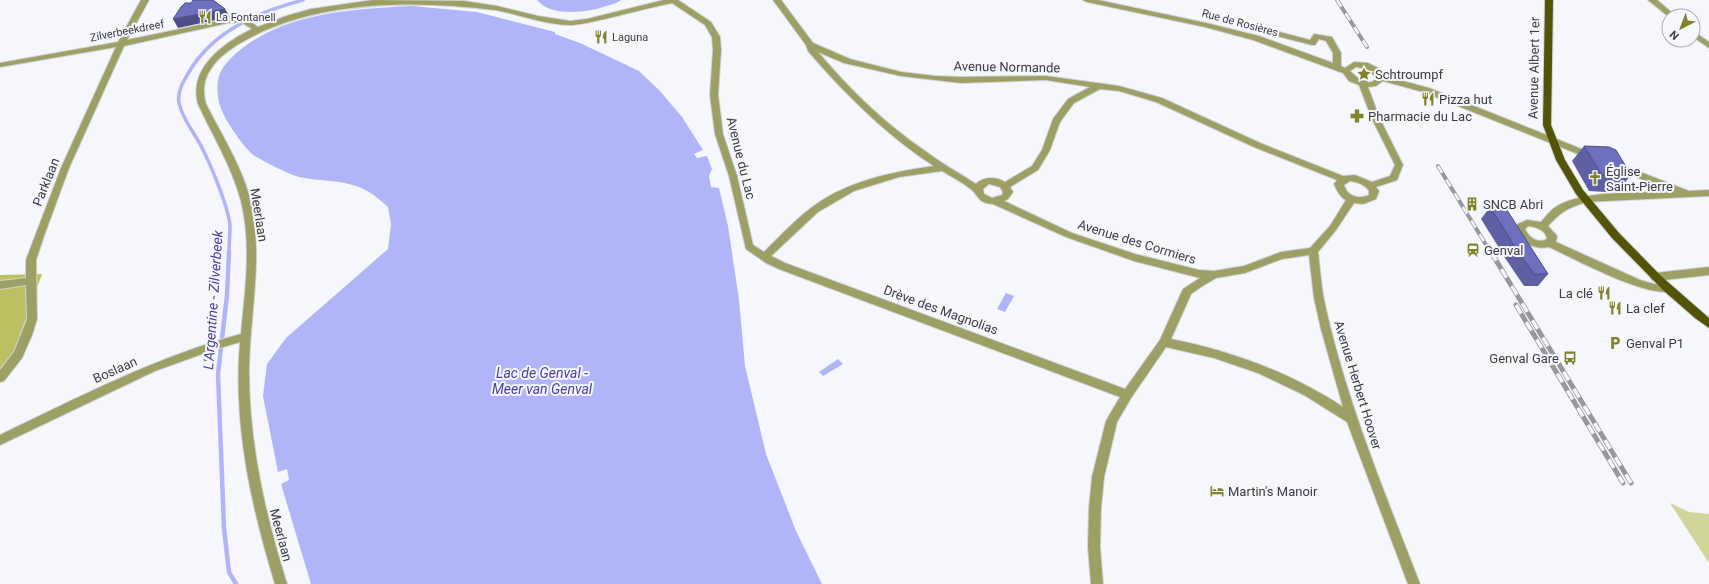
<svg xmlns="http://www.w3.org/2000/svg" width="1709" height="584" viewBox="0 0 1709 584" font-family="Roboto,sans-serif">
<rect width="100%" height="100%" fill="#f6f7fc"/>
<path fill="#d0d498" d="M1670,503l19,9 20,2v49z"/>
<path fill="#bdc062" d="M42,274l-30,83 -12,14v-96z"/>
<path fill="#afb5f8" d="M537,0h84c-3,3 -9,4 -14,6 -19,6 -55,12 -70,-6z
M412,6l65,6 78,20v2l25,9 59,28 20,19 23,27 21,33 -9,4 3,4 10,-2 5,13 -3,7 2,11 8,1 9,38 11,74 6,66 21,88 30,77 26,53h-511l-30,-100 8,-4 -2,-11 -9,3 -15,-76 4,-32 19,-26 102,-89 3,-25 -3,-17c-6,-5 -12,-11 -19,-15 -21,-13 -47,-10 -70,-15 -11,-3 -34,-15 -44,-21 -11,-7 -34,-41 -36,-54 -5,-26 2,-36 21,-52 47,-38 114,-41 172,-44z
M1006,293l8,3 -9,16 -8,-3z
M838,359l5,5 -20,12 -4,-4z"/>
<g fill="none" stroke-linecap="round" stroke-linejoin="round">
<path stroke="#afb5f8" stroke-width="3.5" d="M229,253c0,-9 1,-18 1,-27 -1,-17 -18,-58 -26,-74 -7,-17 -21,-30 -25,-49 -2,-11 4,-21 10,-31 24,-41 69,-60 114,-72"/>
<path stroke="#afb5f8" stroke-width="4.5" d="M229,252l-2,43 -9,79 6,154 5,44 7,12"/>
<g stroke="#d1d2d7" stroke-width="2">
<path id="minor" d="M141,0h8l-22,40 101,-21 17,-1 13,9 28,-11 25,-7 62,-9 91,1 33,5 41,10 32,5 17,-2 77,-19h14l33,22 9,15 1,13 -3,45 5,39 14,42 16,69 11,7c15,-15 30,-31 47,-44 35,-27 81,-36 123,-42 -48,-31 -89,-72 -126,-115l-2,-6 -33,-45h8l32,43 37,16 51,13 34,4 26,1 85,-1 73,10 43,12 98,45 83,33 12,-1 17,7 18,-6 5,-11 -23,-46 -13,-34 -10,-4 -6,-8 -90,-33 -48,-13 -118,-25 -4,-2h15l108,23 53,13 74,27v-10l-7,-12 -7,-2 -4,6h-3l-58,-15 -1,-2 4,-2 53,14 4,-6 18,3 9,16v13l4,2 9,-6 14,1 10,5 6,8 45,12 165,66 1,2 -1,2h-6l-165,-66 -40,-11 -7,5 -8,1 12,32 23,46 -6,15 -21,7 3,4 -3,8 -13,5 -9,-1 -18,27 -18,22c2,16 3,32 6,48 21,98 60,191 96,284h-12l-61,-162 -43,-27 -46,-22 -44,-15 -48,-11 -35,51 -14,24 -13,55 -3,31 -1,39 3,37h-12l-3,-37 1,-39 3,-31 14,-56 14,-24 -341,-128 -13,-6 -20,-14 -17,-73 -14,-42 -5,-39 3,-45 -1,-13 -7,-12 -33,-22c-20,4 -39,9 -59,14 -14,3 -27,7 -41,8 -23,1 -54,-11 -77,-15 -85,-10 -184,-10 -258,35 -22,14 -39,32 -31,59 16,32 37,64 45,99 12,56 -1,111 -2,167 0,74 16,144 38,214h-12c-24,-79 -42,-159 -35,-242l-27,8 -58,21 -155,74v-10c79,-38 156,-78 241,-101 4,-44 11,-89 0,-133 -9,-34 -28,-65 -43,-97 -10,-36 26,-61 54,-75l-11,-7 -13,1 -104,23 -55,122 -25,68 -8,24 1,59 -5,16 -10,23 -18,23 -4,1v-12l14,-18 13,-33 -1,-34 -26,4v-8l26,-3v-18l35,-92 55,-121 -116,20v-4l118,-21zM818,52l26,11 57,13 60,7 85,-3 44,7 -22,12 -15,20 -11,31 -10,16 -27,16c-9,-5 -21,-6 -29,2 -17,-11 -35,-21 -51,-33 -40,-27 -76,-62 -107,-99zM1356,67l11,2 10,9 -5,4 -12,-2 -10,-9zM1100,89l19,2 37,11 98,45 83,33 -3,4c3,7 6,13 12,16l-16,26 -20,22 -29,4 -37,14 -30,5 -15,-1 -64,-16 -63,-21 -68,-32 4,-2 5,-7 -3,-5 28,-17 12,-20 10,-28 14,-19zM942,171c7,4 27,15 32,21 6,8 7,11 19,12l73,33 68,24 66,17 -17,11 -23,51 -35,49 -340,-126 -14,-7 47,-44 36,-21 45,-14zM1350,181c7,1 16,4 19,10v4c-11,5 -22,1 -25,-10zM989,184l11,3 3,5 -1,3 -10,3 -8,-4 -1,-5zM1309,255l5,43 7,31 22,78c-52,-34 -111,-56 -172,-68l20,-45 10,-7 15,-9 29,-5 37,-14z
M1648,0h9l19,16h-7v1z
M1693,31l16,11v6l-16,-11z
M1617,163l72,28 20,-1v6l-123,6c-20,7 -24,9 -38,24l9,10 -1,6 84,38 14,4 16,1 1,3 -1,3c-23,7 -97,-33 -121,-44 -15,3 -28,-4 -34,-18l3,-5 9,-4 14,2c6,-7 11,-14 20,-18 29,-14 80,-11 112,-12l-59,-24 -1,-2 1,-2zM1528,226c8,1 18,4 19,13 -9,5 -18,-1 -22,-10z
M1709,267v8l-54,6 -3,-1 -2,-3 2,-3 3,-1z"/>
</g>
<g stroke="#d1d2d7" stroke-width="2">
<path id="major" d="M1545,0h8l-2,125 14,35 18,30 36,43 42,43 48,42v10l-14,-10 -31,-27 -52,-53 -36,-44 -20,-34 -13,-35z"/>
</g>
<use href="#minor" fill="#9da065" fill-rule="evenodd"/>
<use href="#major" fill="#535408" fill-rule="evenodd"/>
<g stroke="#97989e" stroke-width="4">
<path id="rail-far1" d="M1337,0l30,47
M1438,166l53,87"/>
</g>
<g stroke="#97989e" stroke-width="5">
<path id="rail" d="M1491,252l140,231
M1516,305l107,178"/>
</g>
<use href="#rail-far1" stroke="#f6f7fc" stroke-width="2.5" stroke-dasharray="8" stroke-linecap="butt"/>
<use href="#rail" stroke="#f6f7fc" stroke-width="3.5" stroke-dasharray="10" stroke-linecap="butt"/>
</g>
<path fill="#5e60a3" d="M1584,146l47,29 -13,16 -10,-1 -2,2 -17,-1 -17,-30z
M1490,207l58,67 -10,12h-14l-23,-34v-1l-20,-32z"/>
<path fill="#4c4e85" d="M225,9l5,8 -52,11 -5,-9z"/>
<path fill="#6d70be" stroke="#4c4e85" d="M193,0h20l12,9 -52,10 8,-12 4,-4h6z
M1584,146l25,1 7,3 15,25 -11,-1 -1,2 -17,-1z
M1490,207h15l43,67h-14l-24,-34h1z"/>
<defs>
<g id="restaurant-bare" transform="scale(1.08)"><path d="M-5-6h1v4h1v-4h1v4h1v-4h1v5L-1.5 .5V6h-2V.5L-5-1ZM5-6V6H3V1.5H1.5Q1.5-4 5-6Z" fill="#80822c" stroke="#f6f7fc" stroke-width="2.5" paint-order="stroke"/></g>
<g id="sight-bare" transform="scale(1.08)"><path d="M0-6L1.8-2.2L6-1.7L2.9 1.2L3.7 5.4L0 3.3L-3.7 5.4L-2.9 1.2L-6-1.7L-1.8-2.2Z" fill="#80822c" stroke="#f6f7fc" stroke-width="2.5" paint-order="stroke"/></g>
<g id="pharmacy-bare" transform="scale(1.08)"><path d="M-2-6h4v4h4v4h-4v4h-4v-4h-4v-4h4Z" fill="#80822c" stroke="#f6f7fc" stroke-width="2.5" paint-order="stroke"/></g>
<g id="church-bare" transform="scale(1.08)"><path d="M-1.2-6h2.4v3.5h3.3v2.4h-3.3V6h-2.4V-.1h-3.3v-2.4h3.3Z" fill="#80822c" stroke="#f6f7fc" stroke-width="2.5" paint-order="stroke"/></g>
<g id="building-bare" transform="scale(1.08)"><path d="M-4-6H4V6H1V3H-1V6H-4ZM-2.5-4.3h1.7v1.8h-1.7ZM.8-4.3h1.7v1.8H.8ZM-2.5-1h1.7V.8h-1.7ZM.8-1h1.7V.8H.8Z" fill="#80822c" stroke="#f6f7fc" stroke-width="2.5" paint-order="stroke"/></g>
<g id="station-bare" transform="scale(1.08)"><path d="M-3-6H3Q5-6 5-4V2Q5 4 3 4L4.5 6H3L1.5 4h-3L-3 6H-4.5L-3 4Q-5 4-5 2V-4Q-5-6-3-6ZM-3.5-4v3h7v-3ZM-3.5 1v1.5H-2V1ZM2 1v1.5H3.5V1Z" fill="#80822c" stroke="#f6f7fc" stroke-width="2.5" paint-order="stroke"/></g>
<g id="parking-bare" transform="scale(1.08)"><path d="M-3.5-5.5H1a3.5 3.5 0 0 1 0 7H-1V5.5H-3.5ZM-1-3.4V-.6H.8a1.4 1.4 0 0 0 0-2.8Z" fill="#80822c" stroke="#f6f7fc" stroke-width="2.5" paint-order="stroke"/></g>
<g id="bus-bare" transform="scale(1.08)"><path d="M-5-6H5V4H4V6H2V4H-2V6H-4V4H-5ZM-3.5-4V0h7V-4ZM-3.5 1.2v1.5H-2V1.2ZM2 1.2v1.5H3.5V1.2Z" fill="#80822c" stroke="#f6f7fc" stroke-width="2.5" paint-order="stroke"/></g>
<g id="hotel-bare" transform="scale(1.08)"><path d="M-6-4.5h1.5V1H6V5H4.5V3h-9V5H-6ZM-4 0a1.8 1.8 0 1 1 3.6 0ZM.5 0V-2.5h3Q6-2.5 6 0Z" fill="#80822c" stroke="#f6f7fc" stroke-width="2.5" paint-order="stroke"/></g>
</defs>
<g fill-rule="evenodd">
<use href="#restaurant-bare" x="205" y="17"/>
<use href="#restaurant-bare" x="601" y="37"/>
<use href="#sight-bare" x="1364" y="74"/>
<use href="#restaurant-bare" x="1428" y="99"/>
<use href="#pharmacy-bare" x="1357" y="116"/>
<use href="#church-bare" x="1595" y="178"/>
<use href="#building-bare" x="1472" y="204"/>
<use href="#station-bare" x="1473" y="250"/>
<use href="#restaurant-bare" x="1604" y="293"/>
<use href="#restaurant-bare" x="1615" y="308"/>
<use href="#parking-bare" x="1615" y="343"/>
<use href="#bus-bare" x="1570" y="358"/>
<use href="#hotel-bare" x="1217" y="491"/>
</g>
<g text-anchor="middle" dominant-baseline="central" stroke-width="4" stroke-linejoin="round" paint-order="stroke">
<g font-size="11" fill="#3b3c44" stroke="#f6f7fc" text-anchor="start">
<text x="216" y="17">La Fontanell</text>
<text x="612" y="37">Laguna</text>
</g>
<g font-size="11" fill="#3b3c44" stroke="#f6f7fc">
<text transform="translate(1240 23) rotate(15)">Rue de Rosières</text>
<text transform="translate(127 31) rotate(-11)">Zilverbeekdreef</text>
</g>
<g font-size="13" fill="#3b3c44" stroke="#f6f7fc">
<text transform="translate(1007 67) rotate(1)">Avenue Normande</text>
<text transform="translate(1534 68) rotate(-89)">Avenue Albert 1er</text>
<text transform="translate(741 158) rotate(76)">Avenue du Lac</text>
<text transform="translate(46 182) rotate(-68)">Parklaan</text>
<text transform="translate(259 215) rotate(81)">Meerlaan</text>
<text transform="translate(1137 242) rotate(17)">Avenue des Cormiers</text>
<text transform="translate(941 310) rotate(20)">Drève des Magnolias</text>
<text transform="translate(115 370) rotate(-24)">Boslaan</text>
<text transform="translate(1358 385) rotate(73)">Avenue Herbert Hoover</text>
<text transform="translate(281 535) rotate(75)">Meerlaan</text>
</g>
<g font-size="13" fill="#3b3c44" stroke="#f6f7fc" text-anchor="start">
<text x="1375" y="74">Schtroumpf</text>
<text x="1439" y="99">Pizza hut</text>
<text x="1368" y="116">Pharmacie du Lac</text>
<text x="1606" y="171">Église<tspan x="1606" dy="15">Saint-Pierre</tspan></text>
<text x="1483" y="204">SNCB Abri</text>
<text x="1484" y="250">Genval</text>
<text x="1593" y="293" text-anchor="end">La clé</text>
<text x="1626" y="308">La clef</text>
<text x="1626" y="343">Genval P1</text>
<text x="1559" y="358" text-anchor="end">Genval Gare</text>
<text x="1228" y="491">Martin's Manoir</text>
</g>
<g font-size="14" font-style="italic" fill="#4541a0" stroke="#f6f7fc">
<text transform="translate(213 300) rotate(-86)">L'Argentine - Zilverbeek</text>
<text x="542" y="373">Lac de Genval -<tspan x="542" dy="16">Meer van Genval</tspan></text>
</g>
</g>
<g transform="translate(1681 28) rotate(222)"><circle r="19" fill="#f6f7fc" stroke="#abacb2"/>
<path d="M0-3L7 15L0 10L-7 15Z" fill="#80822c"/>
<text y="-6" font-size="11" font-weight="bold" text-anchor="middle" fill="#3b3c44">N</text>
</g>
</svg>
